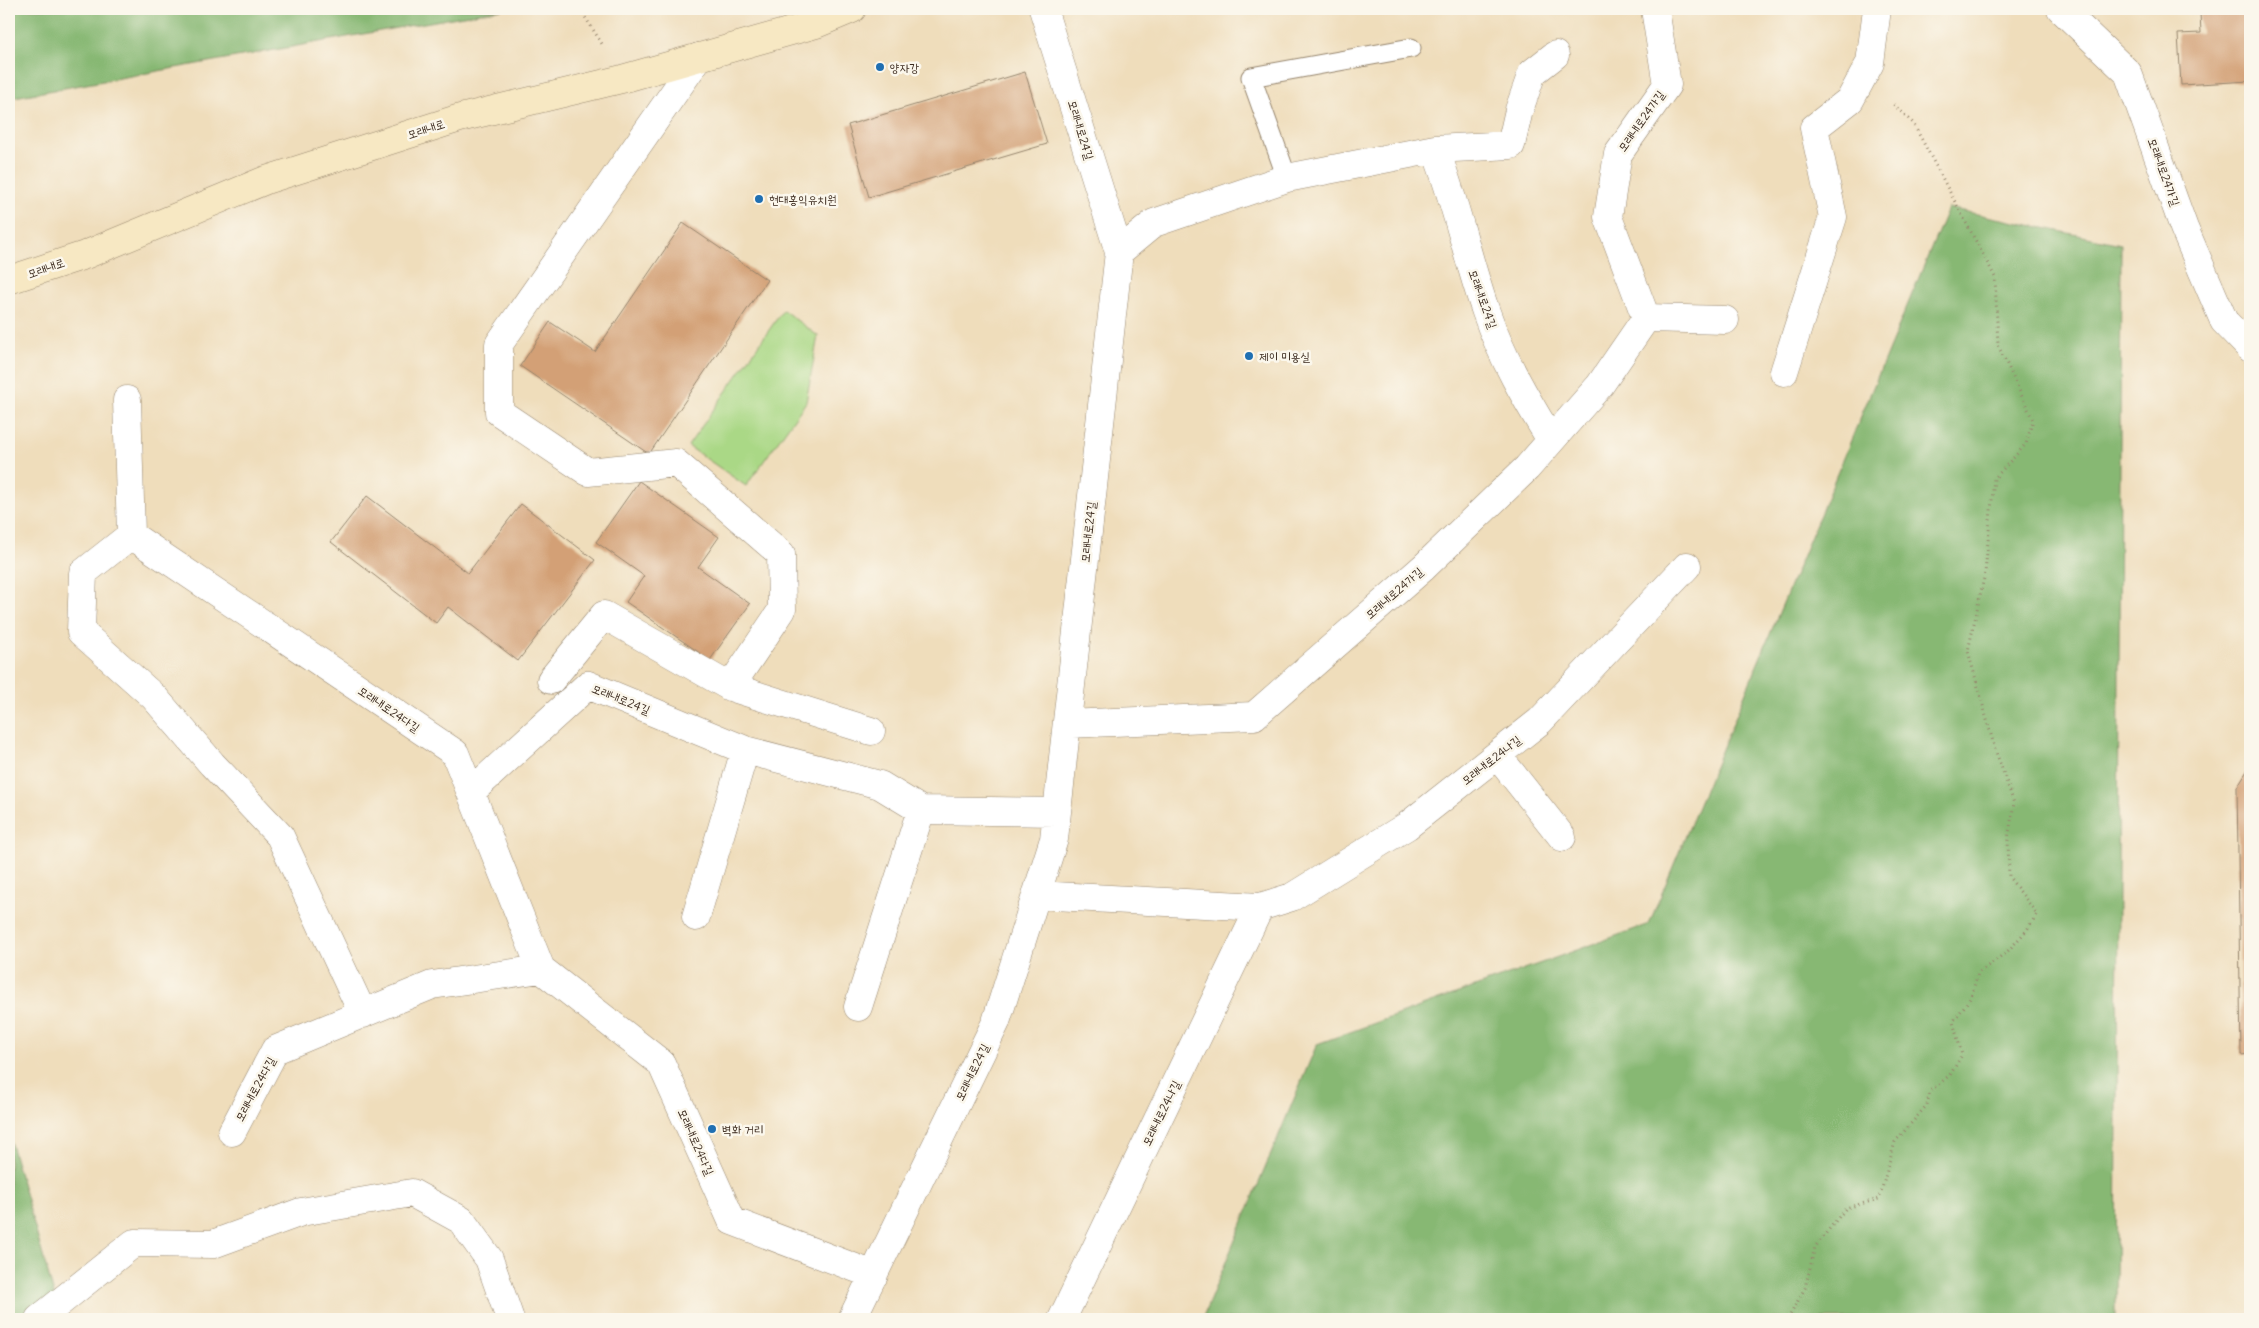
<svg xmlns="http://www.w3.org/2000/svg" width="2259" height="1328" viewBox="0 0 2259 1328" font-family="Delius,'Poor Story',sans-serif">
<rect width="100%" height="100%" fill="#fbf7ec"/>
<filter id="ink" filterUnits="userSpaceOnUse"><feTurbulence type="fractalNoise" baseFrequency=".02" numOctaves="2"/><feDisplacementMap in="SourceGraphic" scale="10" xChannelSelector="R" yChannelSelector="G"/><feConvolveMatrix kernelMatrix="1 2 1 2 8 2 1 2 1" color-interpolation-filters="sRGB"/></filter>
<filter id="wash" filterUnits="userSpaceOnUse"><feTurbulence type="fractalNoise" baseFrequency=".0096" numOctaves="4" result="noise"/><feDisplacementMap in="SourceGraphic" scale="20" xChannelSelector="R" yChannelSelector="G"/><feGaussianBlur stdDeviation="1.12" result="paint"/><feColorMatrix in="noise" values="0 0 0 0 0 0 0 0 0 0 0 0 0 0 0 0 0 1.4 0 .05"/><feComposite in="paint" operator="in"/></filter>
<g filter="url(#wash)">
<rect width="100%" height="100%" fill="#efddbb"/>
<path fill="#aad886" stroke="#728152" d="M783,310l35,26 -12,66 -60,84 -58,-40z"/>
<path fill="#87b873" stroke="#617148" d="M9,9h493l-493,89z
M1948,208l173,36 -5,1075h-914l115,-275 332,-120z
M9,1137l52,182h-52z"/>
<g id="blocks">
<path fill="#d3a076" d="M2227,9h23v72l-69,4 -3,-51 23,-1 -1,-20 27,-2z
M1025,72l22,72 -178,53 -21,-72z
M683,223l84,57 -118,174 -129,-88 30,-44 45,30z
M639,481l80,56 -21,30 52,37 -40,56 -84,-58 18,-26 -48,-34z
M367,496l101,77 53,-69 74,56 -77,101 -70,-54 -12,16 -105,-81z
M2250,766v288l-9,1 -4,-268z"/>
</g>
</g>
<g filter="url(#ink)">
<use href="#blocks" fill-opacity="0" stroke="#95846c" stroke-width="1"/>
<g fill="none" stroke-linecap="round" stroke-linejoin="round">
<g stroke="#95846c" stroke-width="21">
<path id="lane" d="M1287,178l-36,-101 160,-29"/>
</g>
<g stroke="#95846c" stroke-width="29">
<path id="street" d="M1655,9l12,76 -49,69 -10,63 38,101 79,2
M2061,9l67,64 56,155 40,93 26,27
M1435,149c21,53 32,109 51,163 16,46 40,87 65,128
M1119,252l35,-29 133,-45 148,-29 76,-4 8,-35 13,-37 23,-18
M1784,372l49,-155 -19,-89 36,-28 20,-37 7,-54
M127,400l4,135 324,218 86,216
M131,535l-48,38 -2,59 73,65 58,67 68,72 83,178
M551,680l53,-65 126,72 52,-77 -1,-56 -105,-91 -88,9 -89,-60v-68l200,-287
M730,687l141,44
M1067,724l187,-8 170,-149 103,-99 73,-83 46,-67
M1497,755l65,82
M471,792l117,-107 157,65 135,35 41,25 135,2
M1036,895l224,12 32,-10 115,-71 133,-105 147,-155
M696,917l49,-167
M858,1007l63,-197
M232,1132l43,-82 157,-65 109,-16 120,94 71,158 142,54
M39,1319l95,-76 79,1 88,-32 111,-19 49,27 28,39 21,60
M852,1319l144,-297 58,-183 65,-587 -76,-243
M1062,1319l198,-412"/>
</g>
<g stroke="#95846c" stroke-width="29">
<path id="secondary" d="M9,280l76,-25 181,-75 194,-62 162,-39 194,-55 36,-15"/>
</g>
<path stroke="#95846c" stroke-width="3" stroke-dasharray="1 4" stroke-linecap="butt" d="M580,9l24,38
M1788,1319l17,-31 10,-41 31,-39 33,-9 16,-57 32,-37 3,-14 20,-16 12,-20 -9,-33 18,-25 7,-24 29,-21 20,-22 10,-16 -28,-37 -1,-38 6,-36 -19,-54 -27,-98 17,-78 9,-94 32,-35 7,-24 -35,-75 -3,-68 -82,-154 -22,-21"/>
<use href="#lane" stroke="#fff" stroke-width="19"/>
<use href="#street" stroke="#fff" stroke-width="28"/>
<use href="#secondary" stroke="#f7e8c3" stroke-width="28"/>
</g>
</g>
<g fill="#1f6fb2" stroke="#fbf7ec" stroke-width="2">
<circle cx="880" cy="67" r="5"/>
<circle cx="759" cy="199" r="5"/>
<circle cx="1249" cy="356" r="5"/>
<circle cx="712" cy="1129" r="5"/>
</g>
<g text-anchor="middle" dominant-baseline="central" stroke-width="5" stroke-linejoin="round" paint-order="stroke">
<g font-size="12" fill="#3b2a1e" stroke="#fbf7ec" text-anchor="start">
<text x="890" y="67">양자강</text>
<text x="769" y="199">현대홍익유치원</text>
<text x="1259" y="356">제이 미용실</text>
<text x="722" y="1129">벽화 거리</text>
</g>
<g font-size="12" fill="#3b2a1e" stroke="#fbf7ec">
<text transform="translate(1641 121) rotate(-55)">모래내로24가길</text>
<text transform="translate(426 129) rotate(-18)">모래내로</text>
<text transform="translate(1081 130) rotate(73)">모래내로24길</text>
<text transform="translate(2164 172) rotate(70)">모래내로24가길</text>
<text transform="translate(46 268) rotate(-19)">모래내로</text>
<text transform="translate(1483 299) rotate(70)">모래내로24길</text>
<text transform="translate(1088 532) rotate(-84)">모래내로24길</text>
<text transform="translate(1394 593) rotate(-41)">모래내로24가길</text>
<text transform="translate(621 699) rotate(22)">모래내로24길</text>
<text transform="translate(389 709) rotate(34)">모래내로24다길</text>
<text transform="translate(1491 760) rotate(-38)">모래내로24나길</text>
<text transform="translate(972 1072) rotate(-64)">모래내로24길</text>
<text transform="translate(255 1089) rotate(-62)">모래내로24다길</text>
<text transform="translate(1161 1113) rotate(-64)">모래내로24나길</text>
<text transform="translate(696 1142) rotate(66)">모래내로24다길</text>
</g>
</g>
<rect width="2259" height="1328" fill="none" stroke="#fbf7ec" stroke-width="30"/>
</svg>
